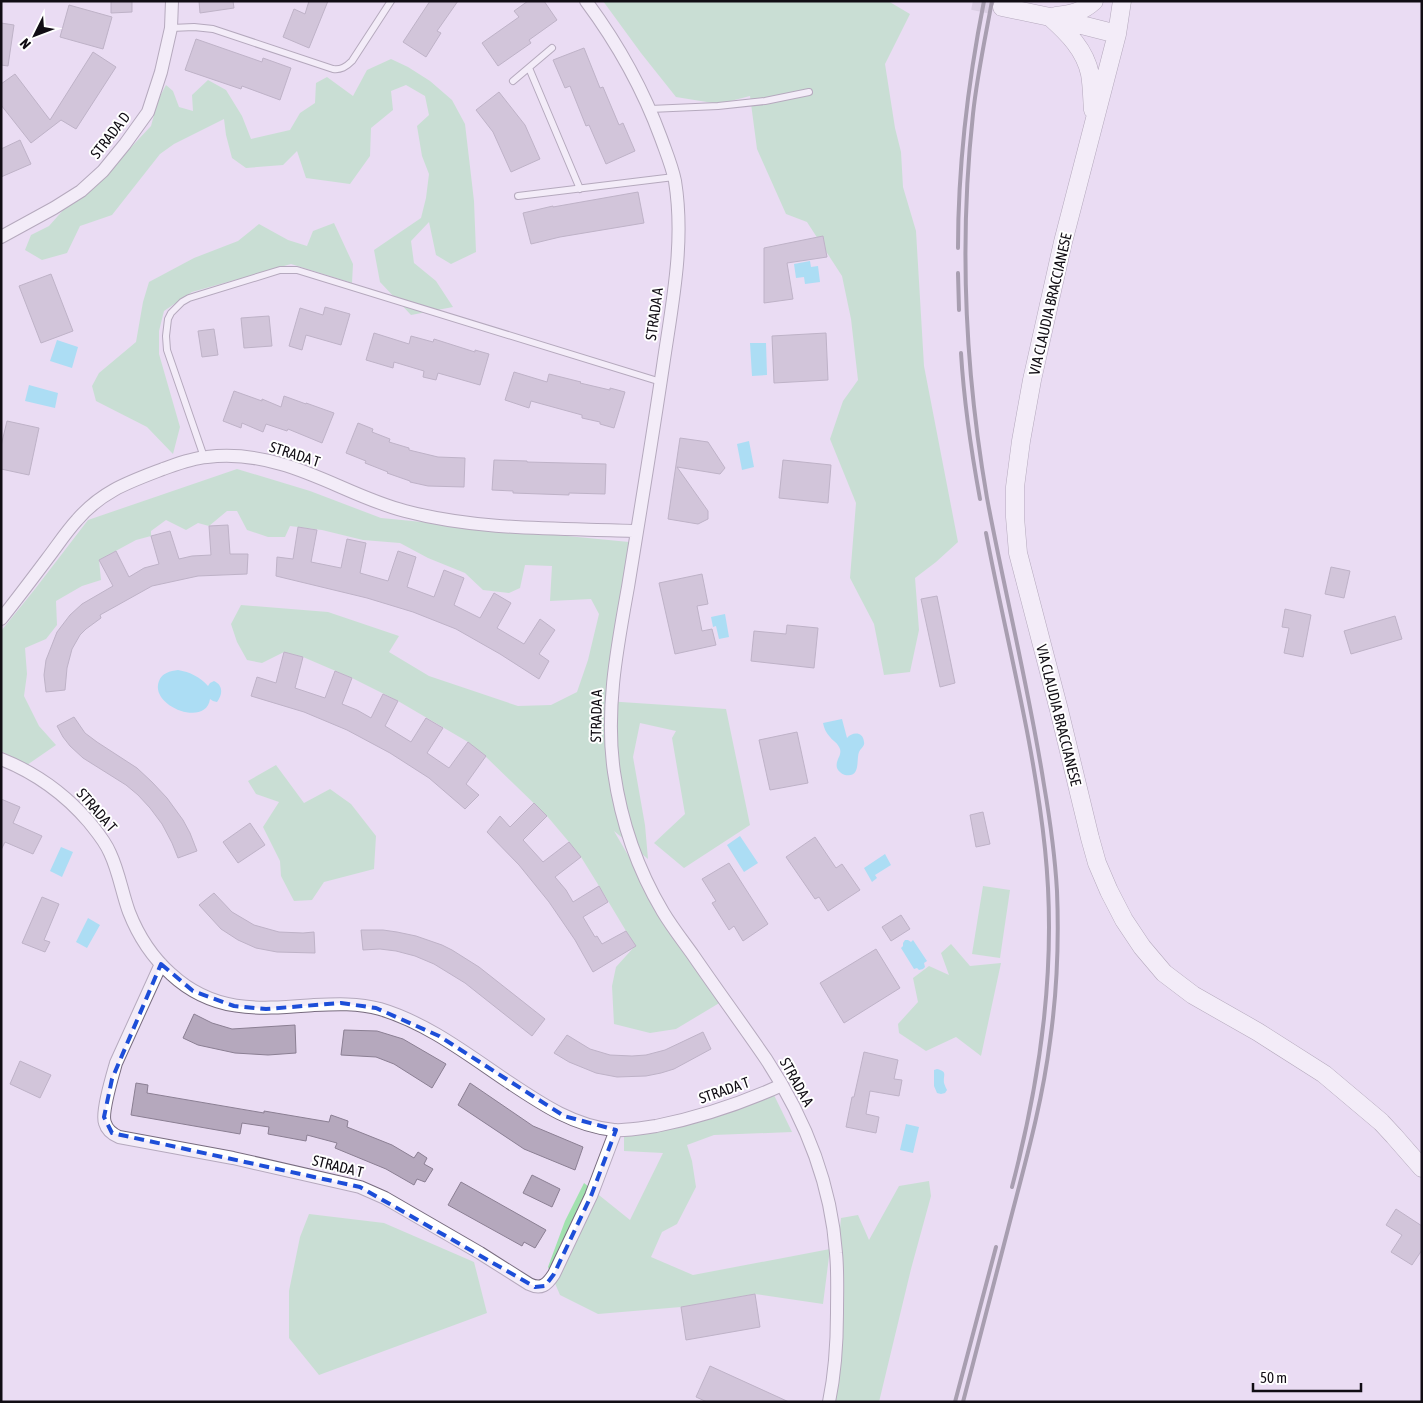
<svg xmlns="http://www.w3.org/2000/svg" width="1423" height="1403" viewBox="0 0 1423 1403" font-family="'Asap Condensed',sans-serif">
<rect width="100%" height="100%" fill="#eadcf3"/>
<path fill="#a2e1af" d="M603,1h285l22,13 -25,50 10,64 6,24 2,35 13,44 8,135 34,176 -22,20 -21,16 4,52 -9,42 -26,3 -10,-51 -24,-46 6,-75 -26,-64 13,-38 15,-21 -7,-61 -9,-43 -35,-54 -21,-8 -29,-65 -7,-53 -31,8 -43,-7 -35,-44z
M391,59l17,8 22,14 22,19 13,24 9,77 2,51 -25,12 -15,-9 -7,-33 -18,19 3,22 22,18 17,26 -42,8 -31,-33 -6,-32 47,-32 5,-20 3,-24 -7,-18 -5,-30 12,-11 -4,-19 -19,-11 -15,6 2,19 -22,18 -1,28 -20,28 -44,-6 -9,-27 -14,14 -37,3 -14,-10 -6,-23 -2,-16 -50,25 -14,10 -48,61 -32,11 -13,27 -25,7 -17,-10 6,-15 18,-9 16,-18 25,-16 14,-14 15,-18 32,-34 7,-26 8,-15 7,6 6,16 14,4 -1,-16 16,-15 18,10 16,26 9,23 39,-9 10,-17 15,-10 1,-20 11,-6 26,19 14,-26z
M334,223l19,41 -1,19 -61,-19 -99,28 -28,19 -5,20v23l21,73 -7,27 -26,-27 -51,-26 -4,-15 7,-13 37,-31 7,-40 6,-20 45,-24 44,-17 21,-17 29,16 19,6 6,-15z
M237,469l73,22 71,27 248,24 -23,159 120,8 24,116 -66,43 -30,-25 31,-29 -13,-76 4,-7 -36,-8 -7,34 12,68 3,34 -34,-28 76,131 31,40 -45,27 -26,4 -36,-9 -2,-38 4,-19 19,-21 -36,-60 -18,-29 -12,-15 -22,-26 -61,-59 -18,-15 -70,-41 -46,-23 -49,-21 -19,-5 -22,11 -15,-3 -10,-18 -6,-18 10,-19 87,7 71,24 -10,16 40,24 89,30 33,-1 26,-13 11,-32 11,-46 -8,-15 -41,2 2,-35 -27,-1 -5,23 -11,5 -26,-3 -18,-17 -37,-15 -28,-15 -37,-3 -41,-10 -32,-4 -5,11h-17l-21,-7 -10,-19h-10l-18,15 -11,-3 -12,7 -20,-10 -15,11v5l-15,4 -37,20 2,20 -19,6 -26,15 1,24 -11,14 -21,9 2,26 -3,22 15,30 17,19 -29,20 -26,-14v-120l34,-42 53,-69z
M276,765l28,38 26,-14 21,15 25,32 -2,33 -50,13 -12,18 -18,1 -13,-25 -1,-15 -17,-34 16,-25 -23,-8 -8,-13z
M983,886l27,4 -10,68 -28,-4z
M951,944l19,22 31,-3 -20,93 -25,-19 -30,14 -27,-18 -1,-9 20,-22 -5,-24 16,-12 20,9 -8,-22z
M773,1093l19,39 -78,3 -27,10 5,16 4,26 -19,37 -15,8 -11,25 42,18 137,-26 -7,55 -68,-10 -74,13 -83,7 -38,-19 -12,-28 17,-46 19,-38 46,37 33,-67 -39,-2v-14l20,-9z
M929,1181l2,15 -20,73 -32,133h-47l7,-164 2,-20 17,-3 11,25 30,-54z
M309,1214l75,9 90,39 13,51 -168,62 -30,-37v-47l11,-54z"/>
<path fill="#62ddf7" d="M810,261l1,6 7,-1 2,16 -15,2 -1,-7 -8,1 -2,-14z
M57,340l21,7 -6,21 -22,-7z
M750,343h16l1,32 -15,1z
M29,385l29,8 -3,15 -30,-7z
M749,441l5,26 -12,3 -5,-26z
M725,614l4,23 -10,2 -3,-13 -3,1 -2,-10z
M178,670c12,2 22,7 30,16l2,-3 4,-2c9,4 9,13 3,21l-4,-1 -3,-2c-4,29 -61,7 -51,-18 3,-8 11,-10 19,-11z
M842,719l5,19c5,-6 16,-7 17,4 1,4 -3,6 -5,10 -3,8 2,26 -14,23 -3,-1 -7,-4 -8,-7 -2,-8 5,-12 3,-19 -2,-6 -7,-8 -10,-12 -4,-4 -6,-9 -7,-14z
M740,836l18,27 -14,9 -17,-27z
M61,847l12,5 -11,25 -12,-6z
M885,854l6,11 -16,10 2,3 -5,4 -8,-14z
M88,918l12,7 -13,23 -11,-6z
M905,940h3l3,2 2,-2 14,21 -3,2 1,4 -2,2 -4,1 -2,-2 -3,1 -13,-21 2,-2v-3z
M937,1069c11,3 6,5 7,14 1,3 2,5 3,7l-2,3 -4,1 -4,-1 -3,-7v-16z
M906,1124l13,3 -6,26 -13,-3z"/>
<path fill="#b5a8bd" stroke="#8b7f93" d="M111,1h21v11l-21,1z
M199,1h34l1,7 -34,5z
M309,1h19l-19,47 -26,-11 11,-28 11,5z
M430,1h28l-21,30 4,2 -15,24 -23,-15z
M528,1h16l13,19 -28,20 2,3 -33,23 -16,-23 37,-26 -5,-6z
M69,5l43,12 -9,32 -43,-12z
M1,23l13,2 -6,41 -7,-1z
M196,39l66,23 1,-4 28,10 -11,32 -38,-14 -1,3 -56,-19z
M584,48l16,40 3,-1 16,38 4,-2 12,28 -29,13 -17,-39 -3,1 -16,-40 -5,2 -12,-28z
M93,52l23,15 -40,62 -15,-9 -30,23 -30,-38v-21l14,-10 35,46z
M499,92l26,33 15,34 -29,13 -18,-40 -17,-22z
M20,140l11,24 -30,13v-28z
M638,192l6,31 -84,14 -29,7 -8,-31 30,-7v1z
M823,236l4,21 -40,6 6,36 -29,4v-55z
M51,274l22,57 -32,12 -22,-57z
M325,307l25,7 -9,31 -35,-10 -4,15 -13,-4 11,-38 23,7z
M269,316l3,30 -28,2 -3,-30z
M214,329l4,26 -16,2 -4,-26z
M374,333l35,11 2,-8 22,6 1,-3 41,13v-2l14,4 -9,31 -42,-12 -2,7 -13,-3 1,-6 -30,-9 -1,6 -27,-8z
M826,333l2,47 -54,3 -2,-47z
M514,372l33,10 2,-8 32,8 -1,1 30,7v-2l15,4 -11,36 -14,-4v-2l-18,-4v-3l-51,-14 -2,7 -24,-8z
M234,391l28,10v-2l19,8 3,-11 22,8v-1l28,10 -12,30 -34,-14 -1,2 -21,-7 -3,8 -21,-9 -1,5 -18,-7z
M7,421l32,7 -10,47 -28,-6v-23z
M358,423l15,6 -1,3 18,7 -1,3 20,6v2l29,7 27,1 -1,29 -36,-1 -18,-4v-1l-23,-8 1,-1 -23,-9 1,-2 -20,-8z
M680,438l28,4 17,26 -5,6 -43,-7 31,44v8l-10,5 -30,-5z
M494,460l33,1v1l79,2 -1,30 -36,-1v2l-56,-2v-2l-21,-1z
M783,460l48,5 -3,38 -49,-5z
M228,525l2,29h18l-1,20 -49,2 -46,10 -52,29 1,3 -15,11 -6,6 -8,14 -5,19 -2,22 -19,2 -2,-17 2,-15 11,-28 13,-17 12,-11 31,-18 -14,-26 17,-9 13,26 15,-9 15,-4 -8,-28 19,-5 9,28 13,-3 19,-1 -2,-29z
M298,527l19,3 -6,32 30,6 6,-29 19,4 -6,30 28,8 10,-30 18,6 -9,30 27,10 10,-27 20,8 -10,27 26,13 14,-25 17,10 -14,25 27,16 16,-25 15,11 -16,24 10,7 -10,18 -39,-25 -44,-25 -43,-17 -46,-14 -91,-22 1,-19 16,2z
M1331,567l19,4 -6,27 -19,-4z
M702,574l6,30 -11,2 5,25 10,-2 4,16 -41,9 -16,-71z
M937,596l18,87 -15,4 -19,-88z
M1285,609l26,6 -8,42 -19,-4 5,-25 -7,-1z
M1395,616l7,23 -51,15 -7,-23z
M787,625l31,3 -4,40 -63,-7 3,-30 32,3z
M284,652l19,5 -8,31 30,10 10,-27 17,7 -10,26 15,6 14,8 12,-24 15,7 -13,25 26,16 15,-24 17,10 -16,25 22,15 19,-26 18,14 -20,28 13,11 -14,14 -36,-31 -39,-25 -43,-23 -43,-18 -53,-16 6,-19 19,6z
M74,717l11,16 12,9 40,26 15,14 15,16 16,22 7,13 7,18 -19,7 -6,-15 -10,-19 -12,-16 -12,-13 -12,-10 -43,-27 -13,-12 -7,-9 -6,-11z
M797,732l11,51 -38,7 -11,-50z
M1,799l19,8 -7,16 29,13 -9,18 -28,-12 -4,8z
M534,803l13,13 -24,24 20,22 26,-20 12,15 -26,20 11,13 7,12 26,-16 9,16 -25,15 12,20 2,-1 5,8 24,-13 10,15 -43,26 -18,-32 -26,-38 -30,-37 -32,-33 13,-16 10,11z
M983,812l7,32 -14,3 -6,-32z
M250,823l15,22 -27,18 -15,-21z
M815,837l21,31 6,-4 18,26 -32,21 -9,-14 -4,2 -29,-42z
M729,863l39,61 -25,17 -9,-15 -5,4 -17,-27 4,-2 -14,-22z
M214,893l18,19 22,13 25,7 24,1 11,-1 1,21 -38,-1 -21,-4 -18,-8 -17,-11 -22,-24z
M42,897l17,7 -15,36 6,2 -5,10 -23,-9z
M901,915l9,14 -19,12 -9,-14z
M361,930h22l14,2 19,4 26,9 10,5 27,17 66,52 -13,17 -67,-53 -31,-19 -19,-8 -19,-5 -16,-2 -17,1z
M876,949l24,39 -56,35 -24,-40z
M194,1014l18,9 20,6 63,-4 1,28 -28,2 -33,-2 -37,-8 -15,-7z
M344,1030l33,1 26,8 43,25 -14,24 -38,-24 -18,-7 -35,-2z
M703,1032l8,17 -37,20 -13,4 -15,3 -29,1 -21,-4 -27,-11 -15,-9 13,-18 23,14 20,6 22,1 14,-1 19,-5z
M864,1052l34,8 -4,19 8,1 -3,16 -29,-5 -4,23 13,3 -3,16 -30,-6 6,-30h2z
M20,1061l31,14 -11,23 -30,-14z
M136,1083l12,2 -1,8 117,20v-2l65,11 2,-7 17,6 -1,6 45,18 22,13 4,-6 9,6 -3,6 9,5 -8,13 -8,-3 -3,6 -28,-16 -51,-21 2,-5 -30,-8 -1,6 -38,-7 1,-7 -27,-4 -2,11 -109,-19z
M470,1083l63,43 50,21 -8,23 -51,-21 -66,-44z
M532,1175l28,14 -8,18 -29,-14z
M461,1182l85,48 -11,18 -11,-6 -2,4 -74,-41z
M1396,1209l26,17v24l-10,15 -21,-13 11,-17 -16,-10z
M755,1294l5,33 -74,13 -5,-33z
M710,1366l79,36h-82l-11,-5z"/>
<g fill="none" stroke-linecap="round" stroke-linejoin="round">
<path stroke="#c9bdd2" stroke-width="18" stroke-dasharray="18 9" stroke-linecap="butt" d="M973,1l29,6"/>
<g stroke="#776b7e" stroke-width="8">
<path id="lane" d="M171,28l23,-1 19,2 120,40c8,1 13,-2 19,-8l39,-60
M529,68l51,121
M513,81l39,-33
M650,109l68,-3 47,-5 44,-9
M518,196l156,-19
M204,457l-37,-107 -1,-14 2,-17 3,-6 11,-11 7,-4 91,-28h17l364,112"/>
</g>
<g stroke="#776b7e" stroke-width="14">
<path id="street" d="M586,1c32,43 57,88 75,137 5,14 11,28 14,43 10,62 -3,123 -12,185 -11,74 -23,147 -35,221 -11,61 -23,123 -14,185 7,49 24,98 49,140 9,15 20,29 30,43 24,35 49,69 73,104 38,58 65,124 70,194 2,20 1,40 1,60 0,29 -2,60 -8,89
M1,237l53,-29 27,-17 22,-20 22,-27 23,-32 13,-40 10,-44 1,-27
M1,619c16,-20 31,-40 46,-60 10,-13 19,-27 30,-39 25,-29 52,-38 86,-51 14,-5 29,-11 44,-12 25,-3 50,0 74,7 43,12 81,36 124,47 75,20 155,17 232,20
M1,759c35,14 64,35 88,63 8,10 16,19 21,31 9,19 12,40 19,59 9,23 24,46 42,62 43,40 89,35 143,31 22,-1 44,-2 66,4 47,14 87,45 127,72 33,22 66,45 107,49 14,1 28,-2 42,-4 45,-9 84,-22 126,-41
M161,964l-45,99c-3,11 -15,50 -11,60 2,7 7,11 14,14l114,21 127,29 25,11 95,55 49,31c12,6 18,1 25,-10l37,-78 25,-66"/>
</g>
<g stroke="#776b7e" stroke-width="19">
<path id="secondary" d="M1122,1l-5,33 -54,208 -31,138 -11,61 -6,46v30l3,36 41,157 31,128 7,25 12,28 15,29 18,27 22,26 29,22 65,37 66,42 57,48 13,14 28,32
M1002,7l48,10 67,17
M1056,16c16,-2 26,-4 38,-15
M1050,17c18,16 35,33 40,57 2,11 2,24 3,36"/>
</g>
<use href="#lane" stroke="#fff" stroke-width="6"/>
<use href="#street" stroke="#fff" stroke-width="12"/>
<use href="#secondary" stroke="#fff" stroke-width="18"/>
<path stroke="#5a535f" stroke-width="4" d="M958,248c0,-83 10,-166 26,-247
M958,273l1,37
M961,353c3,49 10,97 19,146
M986,533c20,105 48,210 59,316 12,115 -4,227 -33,338
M955,1402l41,-155
M963,1402c15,-58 30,-115 45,-173 16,-62 34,-124 42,-188 7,-49 9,-100 7,-150 -2,-35 -7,-71 -13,-106 -15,-96 -39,-191 -57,-287 -22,-127 -28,-256 -14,-384 4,-38 12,-75 19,-113"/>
</g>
<path d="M0 0H1423V1403H0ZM161,964l32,27 41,15 32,3 75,-6 35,5 63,28 125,80 52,14 -25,66 -37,78 -9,12 -10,1 -175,-100 -248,-54 -8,-16 8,-38z" fill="#eadcf3" fill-opacity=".55" fill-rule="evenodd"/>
<path fill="none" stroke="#1d4ed8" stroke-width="4" stroke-dasharray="10 6" stroke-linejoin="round" d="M161,964l32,27 41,15 32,3 75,-6 35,5 63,28 125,80 52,14 -25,66 -37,78 -9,12 -10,1 -175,-100 -248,-54 -8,-16 8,-38z"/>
<g text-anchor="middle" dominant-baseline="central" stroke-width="4" stroke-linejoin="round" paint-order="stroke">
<g font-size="15" fill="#110d14" stroke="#fff">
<text transform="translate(110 135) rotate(-52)">STRADA D</text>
<text transform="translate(1050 304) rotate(-77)">VIA CLAUDIA BRACCIANESE</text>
<text transform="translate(654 314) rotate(-82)">STRADA A</text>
<text transform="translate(295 454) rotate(18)">STRADA T</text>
<text transform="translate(1059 715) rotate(76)">VIA CLAUDIA BRACCIANESE</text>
<text transform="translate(596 716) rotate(-89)">STRADA A</text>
<text transform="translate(97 810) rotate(49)">STRADA T</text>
<text transform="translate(797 1082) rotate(61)">STRADA A</text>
<text transform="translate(724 1090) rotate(-19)">STRADA T</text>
<text transform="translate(338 1166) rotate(14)">STRADA T</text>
</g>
</g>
<rect width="1423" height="1403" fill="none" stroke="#110d14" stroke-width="5"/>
<g transform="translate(35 35) rotate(228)" stroke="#ffffff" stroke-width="4" paint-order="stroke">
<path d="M0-4L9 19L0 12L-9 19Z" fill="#110d14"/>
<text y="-8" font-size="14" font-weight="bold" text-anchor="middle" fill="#110d14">N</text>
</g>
<path d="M1253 1383v8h108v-8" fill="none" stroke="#110d14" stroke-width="2.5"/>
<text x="1260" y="1383" font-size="15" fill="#110d14" stroke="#ffffff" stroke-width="4" paint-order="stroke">50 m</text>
</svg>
